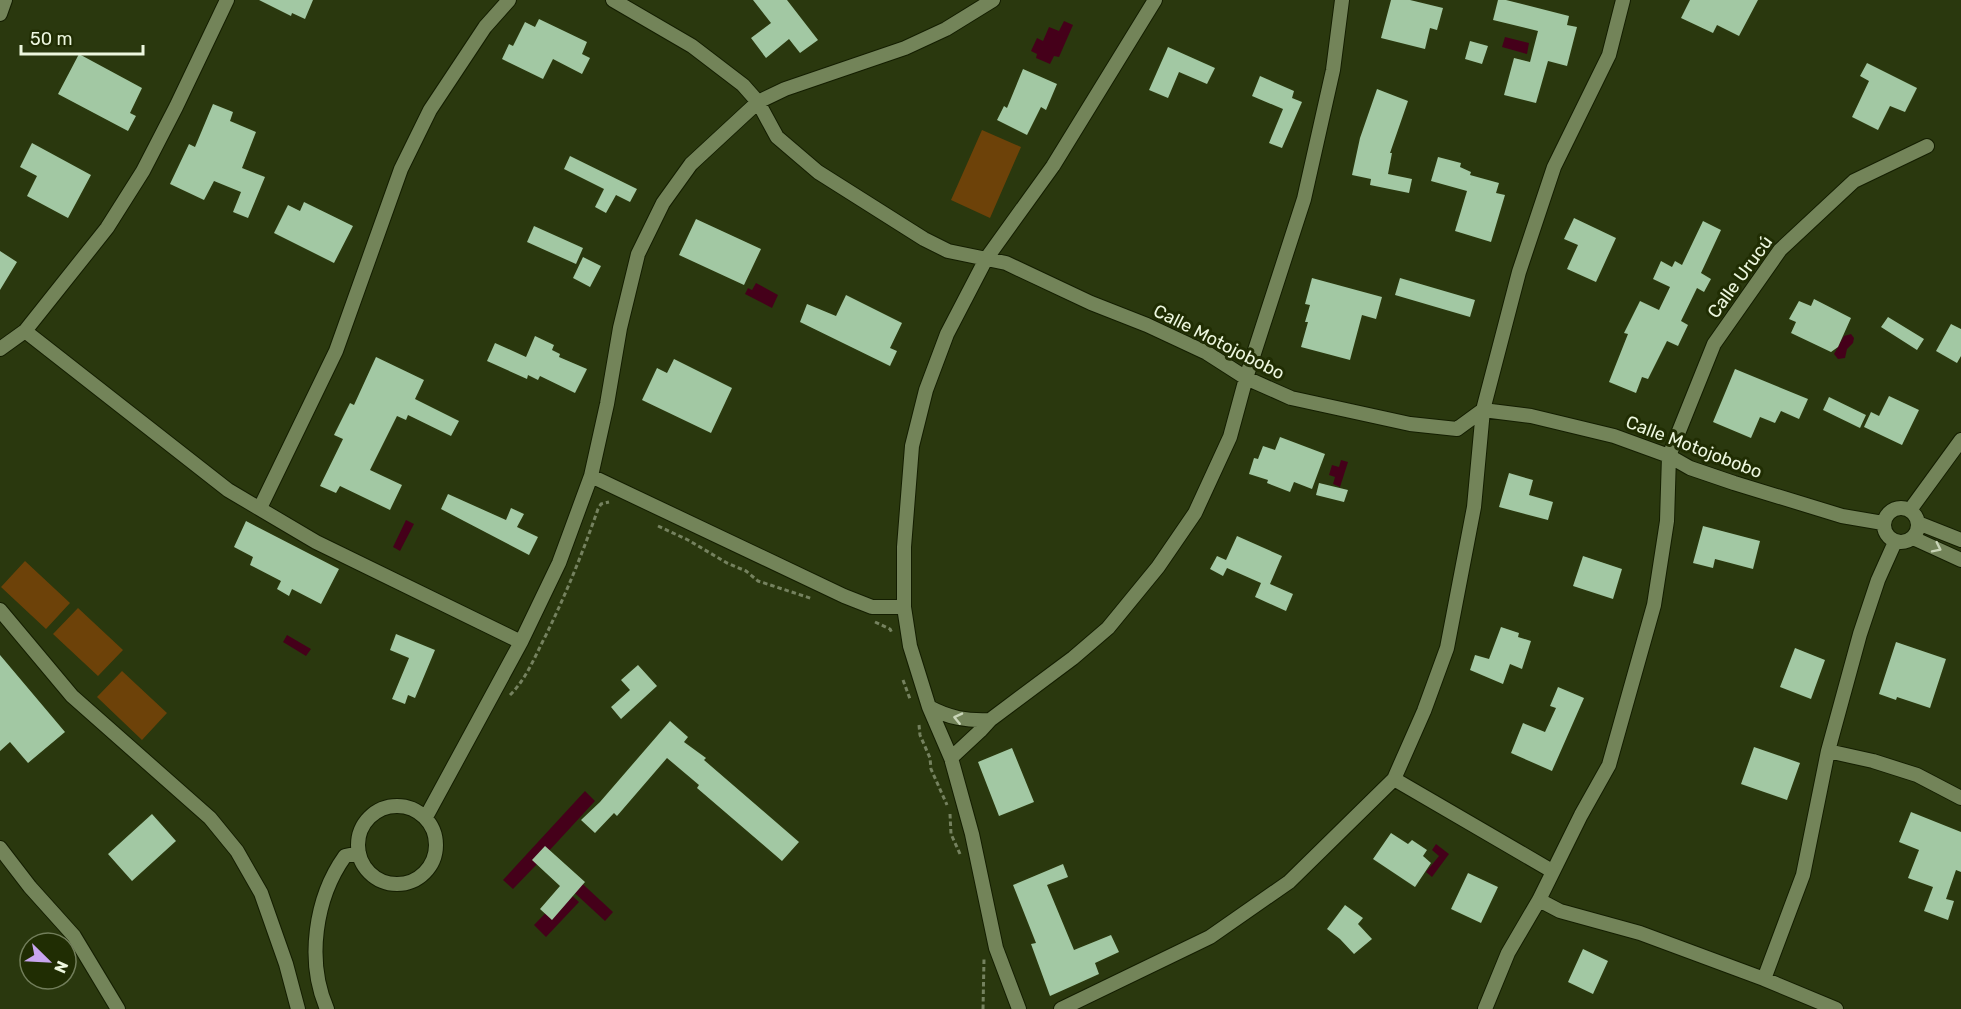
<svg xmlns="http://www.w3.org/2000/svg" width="1961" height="1009" viewBox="0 0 1961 1009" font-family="Rubik,sans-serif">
<rect width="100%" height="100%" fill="#2a380e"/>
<path fill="#6d4209" d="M982,130l39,17 -31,71 -39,-18z
M25,561l45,42 -24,26 -45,-42z
M78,608l45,42 -25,26 -45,-42z
M122,671l45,42 -25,27 -45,-43z"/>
<path fill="#45001a" d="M1064,21l9,4 -14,32 -5,-1 -4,8 -14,-6 1,-4 -6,-3 6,-13 6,3 6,-14 10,4z
M1505,37l24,6 -2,11 -25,-7z
M756,283l22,12 -6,13 -27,-14 3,-6 4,2z
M1851,334l3,4 -1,5 -6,6 -2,9 -7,1 -4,-5 10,-18z
M1341,460l7,2 -8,25 -7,-3 2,-7 -6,-2 3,-10 7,2z
M406,520l8,4 -14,27 -7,-4z
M287,635l24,14 -5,7 -23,-14z
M585,791l10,10 -47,51 65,60 -8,9 -65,-60 -27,28 -10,-9z
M1436,844l13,10 -17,23 -6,-5 13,-16 -7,-6z
M567,891l12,11 -33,35 -12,-12z"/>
<path fill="#a2c8a3" d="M259,0h54l-8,19 -13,-6 -1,3z
M753,0h34l31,40 -18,13 -11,-14 -23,19 -15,-20 20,-15z
M1391,0h19l33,8 -6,22 -7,-2 -5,21 -44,-11z
M1498,0h8l63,16 -2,9 10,2 -10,39 -19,-5 -12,42 -32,-8 10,-37 16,4 8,-31 -45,-11z
M1690,0h68l-19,36 -22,-11 -4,8 -32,-15z
M539,19l48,23 -5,12 8,4 -8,16 -29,-15 -10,20 -41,-20 7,-15 4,2 12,-24 10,5z
M1470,41l18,5 -6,18 -17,-5z
M1168,47l47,21 -8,16 -28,-12 -11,26 -19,-8z
M79,54l63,34 -12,25 6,3 -8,15 -70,-37z
M1867,63l50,25 -12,24 -15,-6 -12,24 -26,-13 17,-36 -9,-5z
M1023,69l34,15 -11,26 -5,-3 -14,28 -30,-15 7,-14 3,2z
M1260,76l34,15 -2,7 10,4 -20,46 -13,-5 14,-34 -31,-13z
M1377,89l31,12 -18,52h2l-4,21 24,5 -3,14 -39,-8 1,-6 -19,-4 8,-37z
M213,104l20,8 -3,9 26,11 -14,36 23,9 -17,41 -15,-6 8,-20 -27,-11 -10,19 -34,-16 19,-40 6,3z
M32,143l59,32 -23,43 -41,-22 10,-20 -17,-9z
M570,156l67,33 -7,13 -14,-7 -10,18 -11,-6 9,-18 -40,-20z
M1438,157l23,6 -1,4 11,5 -1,3 29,8 -3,10 9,2 -14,47 -36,-11 12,-40 -36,-10z
M304,202l49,24 -19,37 -60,-30 14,-28 12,6z
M1574,218l42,20 -20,44 -29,-13 11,-24 -14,-6z
M696,219l65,30 -17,36 -65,-30z
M1703,221l18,9 -20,43 10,6 -7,13 -7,-4 -16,33 7,4 -10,21 -11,-5 -19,38 -6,-2 -6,16 -27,-11 19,-48 -4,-1 16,-32 19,9 11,-23 -17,-8 8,-18 11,6 3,-6 7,4z
M534,226l49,22 -7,16 -49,-22z
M0,251l17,11 -17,28z
M583,257l18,9 -11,21 -17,-9z
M1312,278l70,19 -6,22 -14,-4 -12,45 -49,-13 7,-25h-3l5,-17 -5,-1z
M1400,278l75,22 -5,17 -75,-22z
M846,295l56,28 -12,25 7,3 -7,15 -90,-44 7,-18 29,12z
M1814,299l37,19 -13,29 -7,5 -40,-19 5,-11 -7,-3 10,-18 12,5z
M1888,317l36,22 -7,11 -36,-23z
M1951,324l10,5v27l-4,7 -21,-12z
M535,336l19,9 -2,5 8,4 -1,3 28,12 -12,24 -35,-17 -2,4 -10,-5 -1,4 -40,-18 8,-18 31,14z
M376,357l48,23 -9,19 44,22 -8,15 -43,-21 -2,5 -9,-4 -27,54 32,15 -12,25 -50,-24 -4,7 -16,-7 23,-47 -9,-4 16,-32 4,2z
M674,359l58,29 -21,45 -69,-33 15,-32 10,5z
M1735,369l73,30 -9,20 -18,-8 -6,12 -15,-6 -9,21 -38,-16z
M1889,396l30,14 -17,35 -38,-18 7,-15 8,4z
M1829,397l37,18 -6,13 -37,-18z
M1280,437l45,17 -13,35 -18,-7 -4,10 -23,-9 1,-3 -19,-6 5,-16 4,1 5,-13 12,4z
M1509,473l24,7 -4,15 24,7 -5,18 -49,-13z
M1319,483l29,7 -4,12 -28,-7z
M448,494l58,26 5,-12 13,6 -7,13 21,10 -9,18 -88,-46z
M246,521l93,48 -18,35 -29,-15 -3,7 -12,-7 4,-8 -31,-16 3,-8 -19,-10z
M1703,526l57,15 -7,28 -38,-10 -2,9 -20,-5z
M1237,536l45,20 -12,28 23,10 -7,17 -31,-14 6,-14 -34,-15 -4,8 -13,-7 7,-13 9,4z
M1583,556l39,13 -9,30 -40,-13z
M1501,627l18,6 -1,4 13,4 -9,28 -12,-5 -7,20 -33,-14 5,-15 14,4z
M396,634l39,16 -20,48 -7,-3 -3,9 -13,-5 17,-41 -19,-8z
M1896,642l50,17 -16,49 -33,-11 -1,3 -17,-6z
M1795,648l30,12 -14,39 -31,-12z
M0,655l65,77 -37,31 -18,-21 -10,9z
M638,665l19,21 -36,33 -10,-12 19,-17 -9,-10z
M1558,687l26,11 -32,73 -41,-18 12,-30 22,9 11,-24 -6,-2z
M670,721l18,16 -4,5 22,16 -2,2 95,82 -17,19 -85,-73 2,-3 -32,-27 -50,58 -3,-3 -19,20 -14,-13 19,-18z
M1754,747l46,16 -13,37 -46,-16z
M1012,748l22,54 -35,14 -21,-54z
M1911,812l50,20v40l-5,-2 -10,29 8,2 -6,19 -24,-9 9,-24 -25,-9 11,-28 -20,-8z
M152,814l24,27 -44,40 -24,-27z
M1391,833l17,11 4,-4 15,10 -4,6 8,7 -16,24 -42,-28z
M545,846l40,36 -33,38 -12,-11 20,-23 -28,-26z
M1063,864l5,13 -21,8 27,65 37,-15 8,17 -24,11 4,11 -49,22 -19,-52 5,-1 -23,-58z
M1468,873l30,14 -17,36 -30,-14z
M1345,905l18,13 -5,6 14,15 -18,15 -14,-15 -13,-10z
M1583,949l25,12 -15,33 -25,-12z"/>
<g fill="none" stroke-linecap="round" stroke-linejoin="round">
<g stroke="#141e01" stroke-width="16">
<path id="street" d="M613,0l79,46 51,39 15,17 19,35 41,35 106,67 24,12 58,12 85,40 56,22 60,28 39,25 45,20 119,26 47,5 26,-19 48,6 83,20 55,20 21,12 44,15 108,33 41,7
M0,14l5,-14
M25,331l203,159 88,52 205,100
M0,349l25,-18 82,-103 36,-57 33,-64 51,-107
M591,476l253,120 28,11h32
M1884 525a17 17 0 1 1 34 0a17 17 0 1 1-34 0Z
M260,508l76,-157 65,-182 29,-59 55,-83 24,-27
M1910,510l51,-70
M1918,523l43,17
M1913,538l48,22
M0,610l72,86 138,122 27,33 24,42 25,71 12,45
M929,707c20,11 38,14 61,13
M1828,751l45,10 44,14 44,23
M951,758l29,-27 10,-11 83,-62 35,-30 50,-61 37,-54 35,-76 16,-59 58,-179 29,-129 9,-70
M1394,779l158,92
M358 845a39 39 0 1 1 78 0a39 39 0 1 1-78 0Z
M426,817l95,-175 38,-79 32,-87 16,-72 13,-76 18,-74 25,-51 28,-39 67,-62 27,-13 120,-41 41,-19 47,-29
M0,848l30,39 44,49 44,73
M1539,900l21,11 80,22 124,46
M327,1009c-21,-48 -12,-111 18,-153l14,-3
M1019,1009l-23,-61 -24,-114 -21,-76 -22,-51 -19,-61 -6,-39v-60l8,-101 14,-56 21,-56 39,-75 67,-93 102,-166
M1061,1009l149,-72 79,-55 105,-103 30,-68 23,-63 27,-141 9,-97 36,-138 35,-105 55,-112 14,-55
M1485,1009l23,-56 31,-53 42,-85 28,-50 45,-160 13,-84 2,-65 45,-112 66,-94 74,-69 73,-35
M1836,1009l-72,-30 39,-104 25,-124 32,-117 18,-54 17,-38"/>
</g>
<path stroke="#75825f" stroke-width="3" stroke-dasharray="4.5 3" stroke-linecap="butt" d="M658,526l30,14 39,23 19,8 12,10 55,18
M875,622l15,7 2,4
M903,680l7,19
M510,695c17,-17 25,-39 36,-60 20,-41 37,-83 52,-126l3,-5 8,-2
M919,725l1,10 10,23 1,11 16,36
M950,814l1,20 9,20
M983,1009l1,-50"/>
<use href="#street" stroke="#738459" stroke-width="14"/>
</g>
<defs><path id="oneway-chevron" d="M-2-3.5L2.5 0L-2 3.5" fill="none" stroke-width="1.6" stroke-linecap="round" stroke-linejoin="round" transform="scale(1.5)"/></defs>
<g stroke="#c8d4b7">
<use href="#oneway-chevron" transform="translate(1937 548) rotate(26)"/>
<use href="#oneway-chevron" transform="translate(958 718) rotate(-167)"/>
</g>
<g text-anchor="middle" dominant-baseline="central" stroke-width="6" stroke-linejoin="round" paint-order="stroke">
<g font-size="18" fill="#edf7df" stroke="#202d03">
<text transform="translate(1740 277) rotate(-54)">Calle Urucú</text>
<text transform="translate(1219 342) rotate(27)">Calle Motojobobo</text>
<text transform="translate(1694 447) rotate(21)">Calle Motojobobo</text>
</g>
</g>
<g transform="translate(48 961) rotate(114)"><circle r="28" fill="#202d03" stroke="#727e5b" stroke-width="1.5"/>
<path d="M0-4.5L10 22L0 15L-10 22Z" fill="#c8a5ef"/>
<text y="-9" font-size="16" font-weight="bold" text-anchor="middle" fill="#edf7df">N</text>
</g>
<path d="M21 45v9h122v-9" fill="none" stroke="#edf7df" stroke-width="3"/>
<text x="30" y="45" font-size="18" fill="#edf7df" stroke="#202d03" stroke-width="4.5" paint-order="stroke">50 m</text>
</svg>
